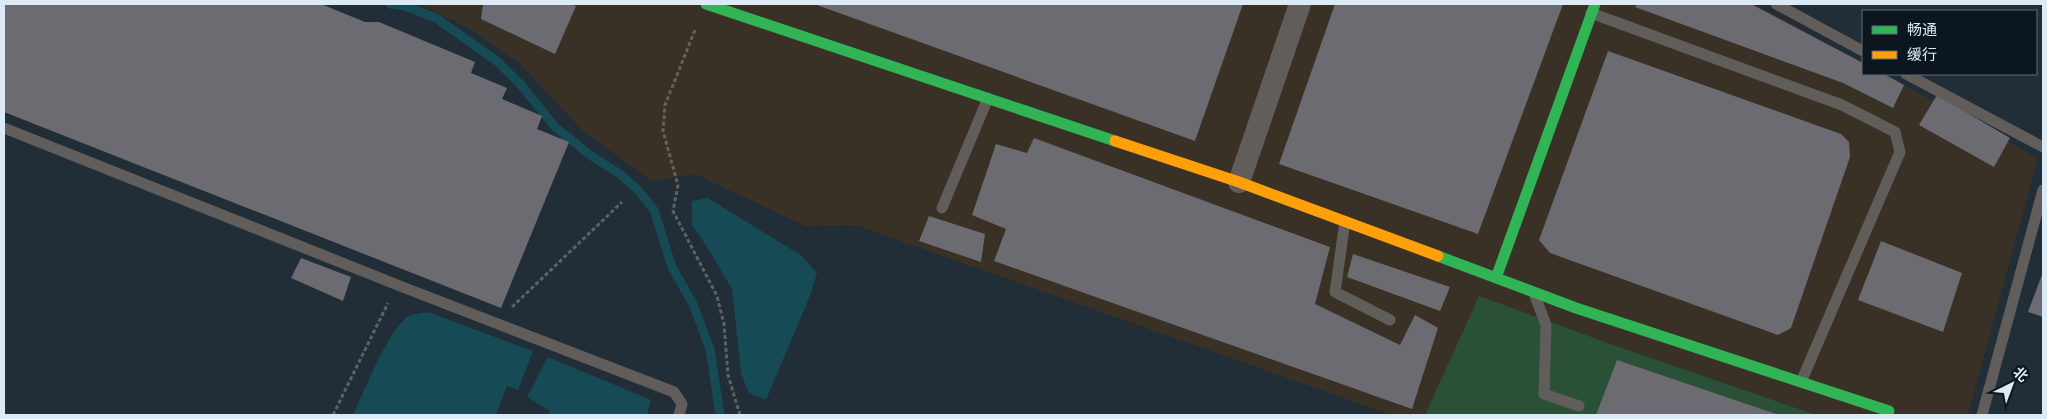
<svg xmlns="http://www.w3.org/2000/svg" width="2047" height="419" viewBox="0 0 2047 419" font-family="Arial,'Noto Sans SC',sans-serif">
<rect width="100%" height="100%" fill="#212d37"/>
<path fill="#393026" d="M419,4h1336l108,59v11h21l154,84 -70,257h-577l-536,-190 -50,1 -110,-52 -43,7 -68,-49 -65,-69 -47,-33z"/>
<path fill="#2a5038" d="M1479,296l140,51 197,68h-391z"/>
<path fill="#164a55" d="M708,198l94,58 15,17 -7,23 -44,104 -17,-7 -8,-19 -9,-85 -23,-39 -17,-25v-24z
M428,312l105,39 -15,39 -11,-4 -11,29h-143c10,-21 37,-89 56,-99 5,-2 13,-3 19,-4z
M548,357l103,43 -4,15h-99l2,-4 -23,-14z"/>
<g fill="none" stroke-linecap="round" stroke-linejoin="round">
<path stroke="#164a55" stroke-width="9" d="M390,4l15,2 31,12 62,44 24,24 33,41 35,28 30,19 18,16 16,20 18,57 21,37 17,45 10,66"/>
</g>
<path fill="#6c6b72" d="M4,4h317l44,18h14l96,40 -4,11 36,15 -5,11 40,17 -5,13 32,13 -68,166 -497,-196z
M483,4h87l6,2 -21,48 -74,-35z
M814,4h429l-48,137z
M1335,4h228l-85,230 -199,-70z
M1637,4h114l112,59v11h21l20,11 -11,23 -50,-25 -208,-76z
M1608,51l233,83 8,8 1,15 -59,171 -13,7 -228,-82 -11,-13z
M1937,95l73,43 -16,29 -75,-42z
M1034,138l296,109 -15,57 85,41 15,-30 23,13 -26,81 -418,-148 12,-32 -34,-14 24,-71 31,9z
M929,216l56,18 -4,28 -62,-21z
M1881,241l81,32 -19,59 -85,-32z
M1353,254l97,33 -10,24 -93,-34z
M301,258l50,19 -8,24 -52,-23z
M2043,272v45l-15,-5z
M1617,360l162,55h-183z"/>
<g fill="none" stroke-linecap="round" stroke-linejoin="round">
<path stroke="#5f6162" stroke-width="3" stroke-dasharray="4 2.5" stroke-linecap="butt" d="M695,30l-30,75 -2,26 15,54 -5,26 44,85 7,28 4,51 12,40
M512,307l110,-105
M333,415l55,-112"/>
<path stroke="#605d5a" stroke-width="11" d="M1776,4l87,47
M1591,13l251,92 53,27 5,20 -99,230
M1906,74l137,73
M4,128l396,158 274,106 8,12 -3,11
M942,208l46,-110
M1345,221l-10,71 55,28
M1535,296l11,29 -2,69 35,12
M1982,415l61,-225"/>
<path stroke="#605d5a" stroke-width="22" d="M1239,182l61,-178"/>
<path stroke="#30b455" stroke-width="11" d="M706,4l409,137
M1438,256l138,52 313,103
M1496,278l99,-274"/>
<path stroke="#ff9f0a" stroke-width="11" d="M1115,141l124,41 199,74"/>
</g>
<rect width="2047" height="419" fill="none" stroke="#dceaf6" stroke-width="10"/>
<rect x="1862" y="10" width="175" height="65" fill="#0c161e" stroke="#5f6b74"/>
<rect x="1872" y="26" width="25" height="8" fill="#30b455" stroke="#5f6b74"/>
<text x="1907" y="35" font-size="15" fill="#dceaf6">畅通</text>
<rect x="1872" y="51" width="25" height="8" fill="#ff9f0a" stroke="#5f6b74"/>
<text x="1907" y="60" font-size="15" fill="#dceaf6">缓行</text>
<g transform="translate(2012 384) rotate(42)" stroke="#0c161e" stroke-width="4" paint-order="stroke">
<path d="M0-4L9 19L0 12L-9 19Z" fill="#dceaf6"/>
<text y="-8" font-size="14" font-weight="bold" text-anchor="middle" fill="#dceaf6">北</text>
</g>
</svg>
